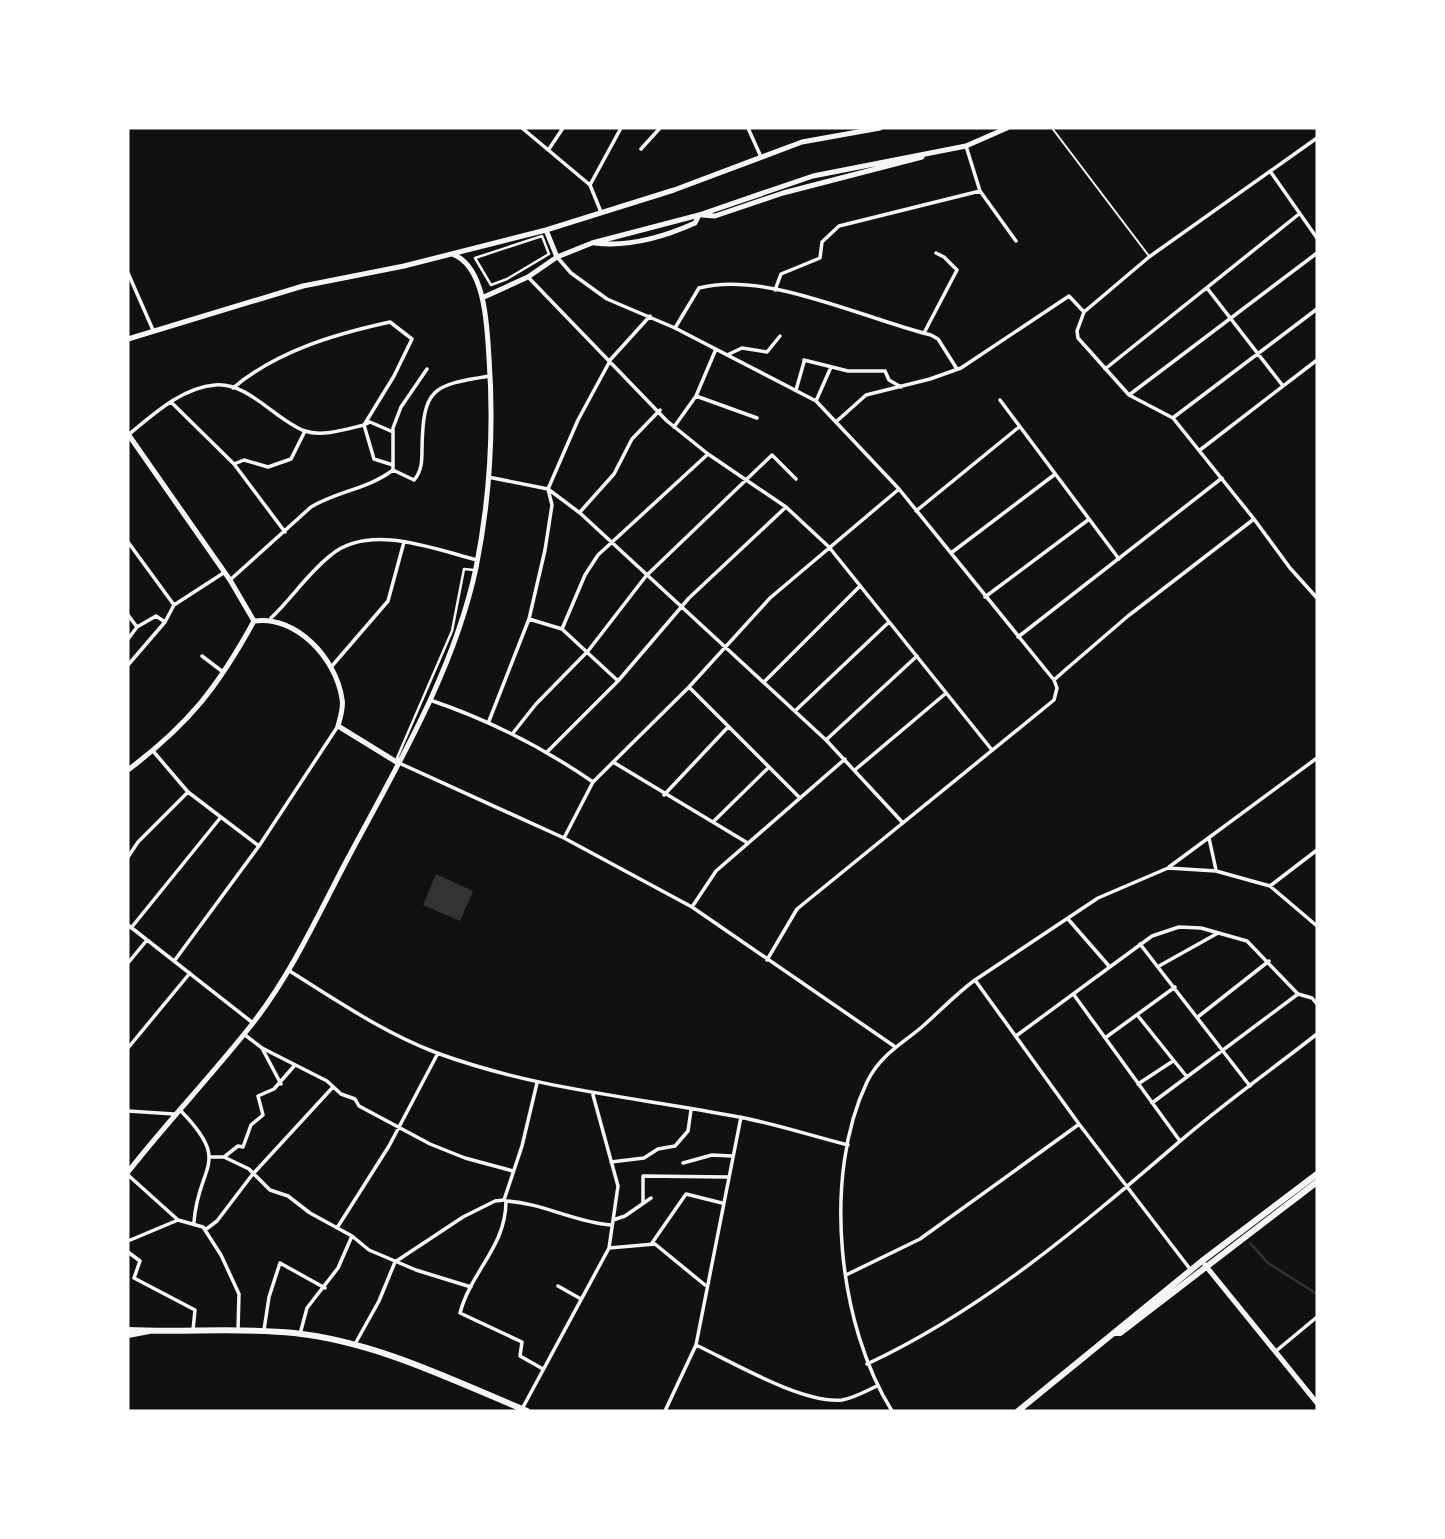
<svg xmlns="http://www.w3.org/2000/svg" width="1445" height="1539" viewBox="0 0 1445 1539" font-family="Inter,sans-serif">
<rect width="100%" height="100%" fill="#111"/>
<path fill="#333" d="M436,874l37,17 -13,30 -37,-16z"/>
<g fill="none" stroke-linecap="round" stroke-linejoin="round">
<path stroke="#333" stroke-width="2.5" d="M1250,1243l18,20 49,31"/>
<path stroke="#f5f5f5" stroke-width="2" d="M1052,128l97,128"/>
<path stroke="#f5f5f5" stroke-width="2.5" d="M542,236l7,18 -42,25 -16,6 -16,-27z
M399,761l-2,-3 55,-127 12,-62 10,1"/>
<path stroke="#f5f5f5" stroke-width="3.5" d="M522,128l68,57 11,27
M748,128l13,29
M966,146l14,45 36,50
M549,149l14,-21
M641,149l19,-21
M1270,171l47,67
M590,185l31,-57
M557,257l14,16 36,26 68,29 141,73 83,88 155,191
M128,273l25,57
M528,277l139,144 41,33 78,53 43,40 163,203
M1207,288l76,98
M775,290l6,-16 39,-16 2,-16 17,-16 141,-35
M675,328l24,-40c65,-18 166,31 232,47l7,4 19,30
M924,333l33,-63 -13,-13 -8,-4
M727,355l15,-7 25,4 13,-16
M804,360l44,11h37l4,9 12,7
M1105,369l194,-155
M796,390l8,-28
M1129,395l188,-142
M696,396l61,22
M1000,400l119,159
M816,401l15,-34
M171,402l63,62 51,68
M1174,417l143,-108
M837,421l29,-26 64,-16 31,-11 108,-72 15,16
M674,427l22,-31 20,-47
M128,435c26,-21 53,-47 87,-50 34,-3 61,36 90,46 17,6 42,-2 59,-6l30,-49 18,-37 -22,-17c-55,12 -113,29 -157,66
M1200,450l117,-90
M234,464l10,-4 24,7 23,-8 14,-28
M393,465l-19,-6 -10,-34 6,-3 23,10
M393,470l21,10c8,-9 8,-20 8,-31 1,-61 10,-64 68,-73
M488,477l60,12 32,24 246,227 77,83
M916,511l103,-84
M580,512l34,-38 18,-35 28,-29
M1254,519l-81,-101 -44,-23 -51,-57 -1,-7 7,-19 65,-55 168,-119
M128,542l46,63
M951,553l103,-78
M230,580l81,-73c27,-16 57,-18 82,-37v-42l8,-21 26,-38
M985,597l103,-77
M128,615l9,12 19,-11 9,6
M271,618c21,-20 37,-45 60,-63 39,-32 103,-6 146,5
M529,619l33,10 55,51
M562,629l23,-54 13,-20 110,-101
M1018,637l204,-159
M128,639l9,-12
M202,656l21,16
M128,665l37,-43 9,-17 51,-33
M332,666l56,-65 16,-59
M764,682l96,-96
M689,687l111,111
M430,700c59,20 111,46 163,82
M795,711l94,-89
M489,721l40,-102 16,-69 7,-45 -4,-16 30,-69 33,-61 39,-43
M513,733l23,-29 52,-53 58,-75 126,-121 24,24
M826,740l91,-84
M153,751l35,41 71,54 -84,114
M548,751l70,-70 71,-83 97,-91
M613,762l133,80
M399,763l165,75 128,69 202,139
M856,769l89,-75
M664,795l64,-68
M713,822l56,-55
M564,838l29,-56 96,-95 81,-89 129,-109
M1209,838l7,32
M259,846l79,-120
M128,857l10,-15 50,-50
M1169,867l148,-109
M1270,886l47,-36
M692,907l24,-36 129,-112
M1068,919l41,47
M128,925l125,98
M131,928l90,-111
M1140,944l110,142
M767,960l30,-51 257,-209 3,-12 -3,-8 10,-9 64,-55 126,-97 36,49 27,30
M128,963l19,-23
M1159,966l59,-33
M288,970c48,30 96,63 149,83 101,37 199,44 302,64 37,7 73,19 109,28
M975,980l123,-82 70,-30 48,3 54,15 47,40
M1074,995l106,146
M1138,1016l49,61
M1199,1016l70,-55
M245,1035l17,13 65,33 14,13 14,5 4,7 71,38 35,14 48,13
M1016,1036l136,-100 27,-9 22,1 46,13 51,53 14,4 5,6
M1105,1038l70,-51
M128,1048l62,-75
M263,1050l18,34
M1138,1084l35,-23
M1152,1103l146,-109
M180,1110c53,54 18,54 14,112
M128,1111l46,3
M210,1157h14l14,-11 5,1 8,-22 12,-10 -5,-19 16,-7 21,-24
M224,1157l25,12 21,21 18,6 22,17 42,23 17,14 47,20 55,17
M611,1162l33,-4 14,-9 17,-3 13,-15 3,-21
M683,1163l29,-8 20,1
M128,1175l50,45
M506,1201c0,46 -35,70 -46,112l62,29 -2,14 23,13
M506,1201c37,2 68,21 105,24
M643,1203v-27l85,1
M613,1220l12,-4 26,-18
M337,1228l52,-82 49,-93
M205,1230l12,-9 35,-46 81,-88
M128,1241l50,-21 25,7 18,28 18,39 -1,36
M652,1243l34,-49 36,9
M609,1248l46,-4 50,41
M128,1252l12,9 -6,17 61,32 -2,20
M846,1275l74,-36 158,-114
M558,1286l23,13
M264,1330l5,-33 11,-34 45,25
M300,1334l7,-26 31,-40 14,-32
M355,1344l24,-43 16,-39 68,-45 32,-16 9,-1 18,-54 15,-63
M696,1345c36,17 107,59 146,55 12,-2 24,-9 35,-14
M1276,1351l41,-34
M867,1364c116,-54 215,-139 312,-222 44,-38 92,-72 138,-108
M522,1409l87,-161 9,-62 -25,-91
M665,1411l31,-66 45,-228
M892,1411c-54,-86 -70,-235 -25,-329 13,-27 35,-38 56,-56 18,-16 33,-32 52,-46l104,144 111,145"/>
<path stroke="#f5f5f5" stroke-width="5" d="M128,434l102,146 24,41c42,-6 82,37 88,78 2,8 -2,19 -4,27l60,37
M128,770c61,-46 90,-83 126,-149"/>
<path stroke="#f5f5f5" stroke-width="5" d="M702,215l13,1 68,-23 139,-36
M546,230l11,27
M595,243c33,4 69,-6 100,-20l4,-8
M484,297l44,-20 29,-20 35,-14 107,-28 114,-39 153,-30 41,-18
M128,339l175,-53 101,-20 142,-36 128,-40 128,-48 78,-14
M128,1172c40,-51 85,-98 125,-149 39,-50 66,-110 95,-165 49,-92 106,-187 128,-290 14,-70 18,-140 13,-210 -2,-30 -3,-92 -37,-104
M1205,1265l112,138"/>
<path stroke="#f5f5f5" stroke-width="6" d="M128,1330c55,3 111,-3 166,3 83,9 158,47 233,78
M1116,1333h4l197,-151
M1018,1411l184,-150 115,-87"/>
<path stroke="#f5f5f5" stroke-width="6" d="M128,1335l21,-4"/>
</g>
<rect width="1445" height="1539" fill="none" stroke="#ffffff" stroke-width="259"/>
</svg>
